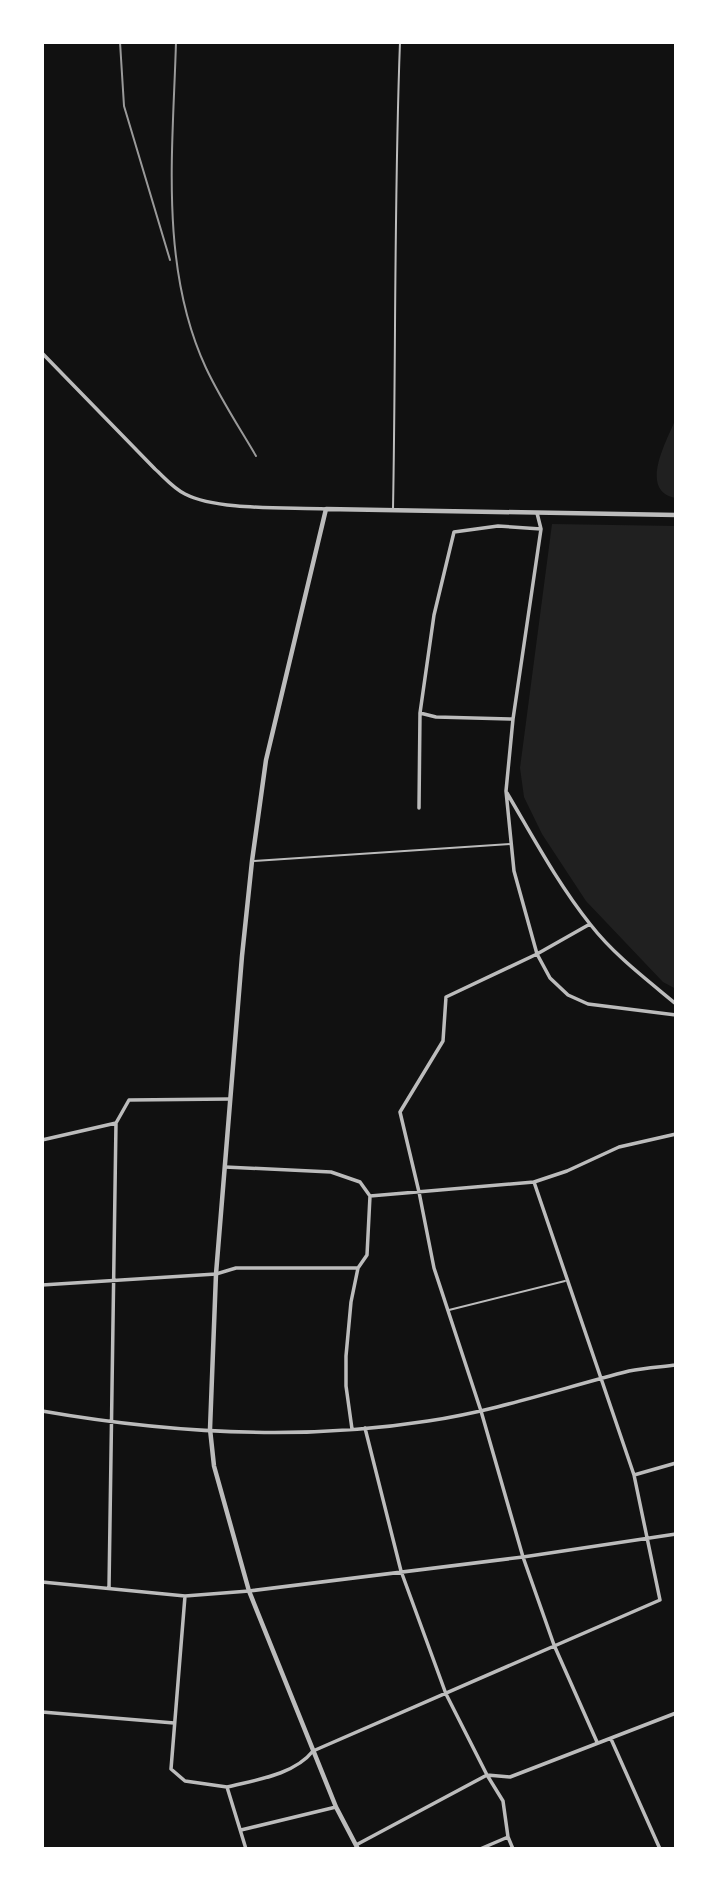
<svg xmlns="http://www.w3.org/2000/svg" width="718" height="1891" viewBox="0 0 718 1891" font-family="Ubuntu,sans-serif">
<rect width="100%" height="100%" fill="#111"/>
<path fill="#202020" d="M676,418v80c-39,-7 -8,-59 0,-80z
M552,524l124,2v463l-13,-7 -77,-81 -44,-67 -18,-37 -4,-29z"/>
<g fill="none" stroke-linecap="round" stroke-linejoin="round">
<path stroke="#bcbcbc" stroke-width="2" d="M393,509c3,-156 1,-311 7,-467
M254,861l257,-17
M449,1310l116,-29"/>
<path stroke="#bcbcbc" stroke-width="3.5" d="M42,353l113,116c10,9 18,19 30,25 33,17 102,13 141,15
M537,513l4,16 -28,190 -7,72 8,80 23,83 13,24 18,17 20,9 88,11
M420,713l16,4 76,2
M507,793c26,44 51,91 83,131 24,31 56,55 86,80
M419,808l1,-95 14,-98 20,-83 44,-6 43,3
M590,924l-53,30 -91,43 -3,44 -43,71 19,80 15,76 47,143 42,146 31,88 43,97
M42,1140l74,-17 13,-23 101,-1
M225,1167l106,5 29,10 10,14
M370,1196l164,-14 33,-11 52,-24 57,-13
M42,1285l174,-11 20,-6h122
M42,1411c126,22 259,30 386,10 68,-10 134,-33 201,-50 15,-3 31,-4 47,-6
M365,1428l36,143 45,123 41,81 16,26 5,36 5,12
M352,1429l-6,-43v-30l5,-54 7,-34 9,-13 3,-59
M634,1475l42,-12
M42,1582l143,14 64,-5 274,-34 153,-23
M109,1588l7,-465
M185,1596l-14,173 14,12 42,6 19,62
M42,1712l132,11
M611,1739l49,110
M227,1787c28,-7 67,-12 86,-36l347,-151 -26,-125 -100,-293
M241,1830l95,-23
M356,1845l131,-70 23,2 166,-64
M480,1849l28,-12"/>
<path stroke="#bcbcbc" stroke-width="4.5" d="M358,1849l-22,-42 -87,-216 -35,-125 -4,-37 6,-155 26,-318 10,-95 14,-101 60,-251 350,6"/>
<path stroke="#9a9a9a" stroke-width="2" d="M120,42l4,64 46,154
M176,42c-3,107 -17,225 30,326 14,30 33,59 50,88"/>
</g>
<rect width="718" height="1891" fill="none" stroke="#ffffff" stroke-width="88"/>
</svg>
